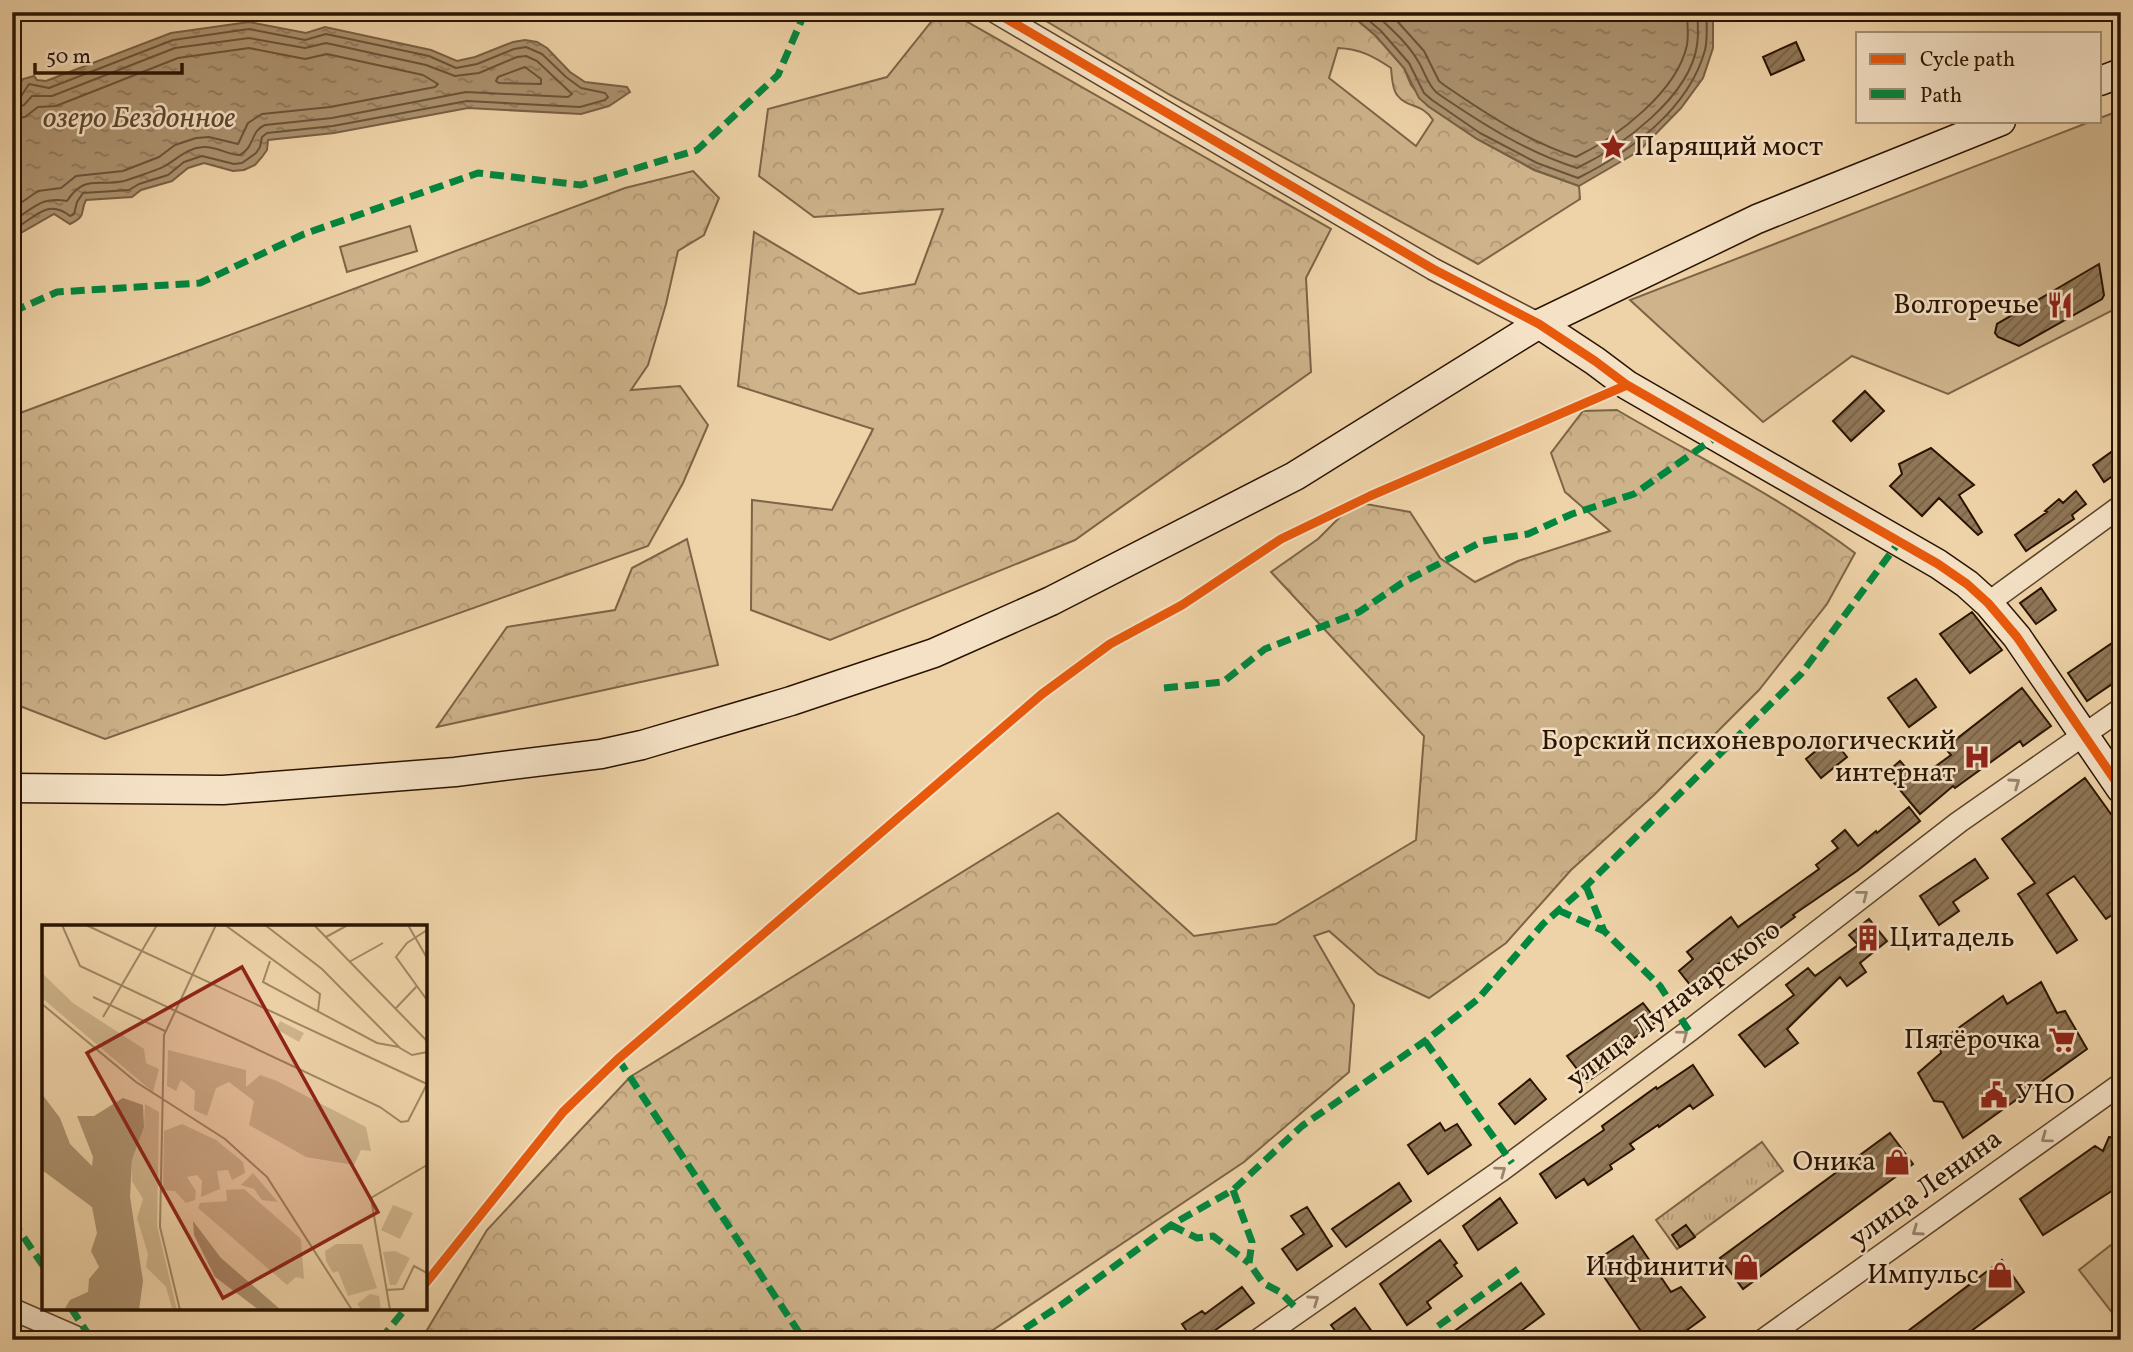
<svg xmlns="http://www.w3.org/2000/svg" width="2133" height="1352" viewBox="0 0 2133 1352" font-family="Vollkorn,serif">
<defs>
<pattern id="grass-tufts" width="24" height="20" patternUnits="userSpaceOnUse" patternTransform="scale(1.75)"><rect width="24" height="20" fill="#ceb38b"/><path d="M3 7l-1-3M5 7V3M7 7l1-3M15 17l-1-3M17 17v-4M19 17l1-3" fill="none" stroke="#b19976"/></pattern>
<pattern id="forest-crowns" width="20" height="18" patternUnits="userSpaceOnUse" patternTransform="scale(1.75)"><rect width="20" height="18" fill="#ceb38b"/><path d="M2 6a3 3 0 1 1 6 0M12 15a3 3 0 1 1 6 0" fill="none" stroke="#b19976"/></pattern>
<pattern id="water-ripples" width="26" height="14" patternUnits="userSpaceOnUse" patternTransform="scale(1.75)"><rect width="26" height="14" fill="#ac926f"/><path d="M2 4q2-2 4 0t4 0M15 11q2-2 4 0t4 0" fill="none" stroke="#8c7659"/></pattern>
<pattern id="building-hatch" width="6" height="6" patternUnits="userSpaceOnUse" patternTransform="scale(1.75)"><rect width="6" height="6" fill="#907757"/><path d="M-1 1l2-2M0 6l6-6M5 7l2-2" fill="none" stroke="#766046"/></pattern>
</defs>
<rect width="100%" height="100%" fill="#efd3a8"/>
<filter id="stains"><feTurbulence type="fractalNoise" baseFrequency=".00286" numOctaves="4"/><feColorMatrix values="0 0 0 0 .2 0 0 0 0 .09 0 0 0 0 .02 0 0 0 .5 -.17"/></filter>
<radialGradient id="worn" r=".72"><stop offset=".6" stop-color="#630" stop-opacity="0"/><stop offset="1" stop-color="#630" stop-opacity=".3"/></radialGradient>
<path fill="url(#grass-tufts)" stroke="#7c6446" stroke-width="2" d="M1762,1142l21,29 -106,78 -21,-29z"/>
<path fill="url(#forest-crowns)" stroke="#7c6446" stroke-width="2" fill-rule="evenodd" d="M939,12h11l381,217 -25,49 5,94 -236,168 -245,100 -79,-30 1,-110 80,10 41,-81 -135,-43 16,-154 105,62 56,-10 28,-75 -129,8 -55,-41 9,-67 119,-32z
M1031,12h317l28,24 28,32 7,17 17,21 49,33 57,31 45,16 1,13 -102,65 -308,-169zM1338,48c22,1 35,8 53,20 1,9 1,21 6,27 11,14 24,7 36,25l-17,26 -87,-68z
M693,171l26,27 -15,37 -26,16 -12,53 -18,61 -17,25 49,-4 28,39 -25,58 -35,63 -543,193 -93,-36v-287l613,-228z
M1617,410c80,47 163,87 238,143l-28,51 -68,86 -105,105 -83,75 -65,73 -77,55 -51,-24 -49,-43 -15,5 40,69 -5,67 -105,90 -266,178h-557l66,-110 143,-153 428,-264 136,123 82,-12 140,-84 8,-104 -153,-164 47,-33 37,-37 55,10 30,46 35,24 43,-21 92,-30 -45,-39 -14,-39 32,-42z
M687,539l31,126 -281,62 70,-100 108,-17 17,-42z"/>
<path fill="#ceb38b" stroke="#7c6446" stroke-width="2" d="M2121,110v196l-173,88 -96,-38 -89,66 -133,-122 462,-179h8v-3z
M410,226l7,25 -70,21 -7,-25z
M2116,1241h5v83l-42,-54z"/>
<path fill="url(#water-ripples)" stroke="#786043" stroke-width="2" d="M1348,12h365v36l-10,30 -22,30 -42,43 -60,35 -44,-16 -58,-31 -49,-33 -9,-8 -15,-30 -28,-32z
M249,22l57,11 19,-6 106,23 26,11 18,-4 38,-15 12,-2 12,2 10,6 23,24 15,10 42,5 3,5 -21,14 -28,8 -113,-6 -134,25 -66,7 -1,10 -5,7 -7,8 -11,5 -11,1 -29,-8 -16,5 -16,13 -31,9 -9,7 -46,3c-7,13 2,15 -16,24l-16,-10 -42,24v-141l11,-18 11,-3 3,4 9,1 125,-48z"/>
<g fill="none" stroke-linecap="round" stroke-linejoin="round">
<path stroke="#6b5338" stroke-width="2" d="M1359,12l22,19 28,32 15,30 8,7 48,33 57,30 41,15c52,-26 111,-69 127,-128 3,-11 1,-26 2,-38
M1373,12c15,14 34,30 45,49 7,11 9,23 19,32 44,30 89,59 140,75 44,-21 113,-71 120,-123 2,-11 0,-22 1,-33
M1389,12l35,39 15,30 5,4c41,28 83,56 132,72 41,-20 101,-65 111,-112 2,-10 0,-22 0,-33
M525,67l16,12v5l-42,-1 -3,-2 2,-4z
M12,100l8,-2 9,-14 20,4 124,-48 76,-11 56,11 21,-6 103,22 27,12 21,-4 37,-15 12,-2 16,7 24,23 15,11 24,5 3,4 -3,3 -25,7 -113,-6 -134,25 -66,7 -5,4 -2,10 -4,6 -14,10 -8,1 -32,-8 -18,6 -16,13 -29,9 -10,6 -46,3 -6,9 -3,12 -4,2c-24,-19 -36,4 -58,14
M12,108l12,-3 8,-9h20l123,-48 74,-10 56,10 21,-5 100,22 29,11 24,-3 38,-16 9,-1 11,5 35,33 -4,3 -102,-5 -134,26 -67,7c-15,6 -10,22 -25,30 -12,0 -24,-9 -37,-8 -16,1 -26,12 -38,19 -5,3 -37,14 -41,15 -27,6 -39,-7 -57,20 -27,-5 -33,8 -55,20
M12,119l13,-2 13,-10 18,-1 122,-48 71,-10 56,11 22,-5 96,21 15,9 -3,3 -105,20 -68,7 -14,9 -10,21 -29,-7 -13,1 -21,7 -16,12 -36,14 -47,5 -15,12 -23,3 -26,18"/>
</g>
<path fill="url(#building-hatch)" stroke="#2a1400" stroke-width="2" d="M1796,42l8,18 -33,15 -8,-18z
M2099,264l5,31 -2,4 -83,47 -21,-9 -3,-4 2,-9z
M1865,391l19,20 -33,30 -18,-20z
M2121,445v25l-17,12 -11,-17z
M1931,448l43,37 -15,10 23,37 -4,3 -39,-37 -17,18 -32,-30 12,-12 -3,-10z
M2076,491l10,13 -14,11 2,4 -48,32 -11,-16 32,-23 -2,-1 14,-12 4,4z
M2041,588l15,22 -20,14 -16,-21z
M1972,612l30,38 -32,23 -30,-39z
M2121,637v41l-34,23 -19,-28z
M1916,679l20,28 -27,20 -21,-29z
M2022,688l29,38 -28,20 -3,-5 -65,47 -2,-2 -33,28 -34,-41 14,-12 17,19 34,-25 -6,-7z
M1832,738l15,19 -26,21 -15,-19z
M2085,778l36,50v81l-15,10 -32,-43 -27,18 30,46 -20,13 -39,-59 17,-11 -33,-44z
M1909,807l11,14 -63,50 -64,44 2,2 -37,27 -4,-6 -34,27 -1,-2 -28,23 -12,-15 14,-12 -6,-7 44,-35 7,10 81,-58 -3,-4 22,-17 -6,-7 13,-11 13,16 18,-15 1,2z
M1975,859l13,19 -35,24 6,9 -20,14 -19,-29z
M1869,919l18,22 -27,22 6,9 -19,14 -7,-9 -53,52 11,14 -33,24 -26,-32 55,-40 -8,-10 22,-17 7,8 43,-31 -9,-10z
M2041,982l16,31 8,-2 22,38 -124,89 -20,-36 -9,-1 -16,-28 23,-20 -2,-11 64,-46 4,8z
M1643,1003l14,18 -40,30 1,2 -13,10 3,4 -21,15 -20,-26z
M1693,1065l20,30 -20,14 -3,-4 -31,22 -1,-2 -28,19 4,5 -24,16 2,4 -24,16 -4,-6 -28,19 -16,-24 64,-44 -2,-4 54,-39 1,2z
M1530,1079l16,20 -31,25 -16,-20z
M1440,1123l5,8 12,-7 14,21 -43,29 -20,-29z
M1890,1133l23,31 -170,125 -23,-31z
M2109,1137l12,2v46l-78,50 -23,-36 75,-53 8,5z
M1399,1183l12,18 -65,46 -14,-18z
M1500,1198l17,25 -39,27 -15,-24z
M1307,1207l25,39 -35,24 -15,-21 22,-15 -13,-18z
M1686,1225l9,12 -15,10 -8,-12z
M1633,1236l38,56 10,-5 24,30 -32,23h-26l-53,-78z
M1440,1240l17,23 -3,2 8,11 -35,26 4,6 -24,17 -27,-41z
M2002,1260l22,32 -65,48h-63z
M1521,1283l23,31 -35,26h-67z
M1242,1287l12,16 -53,37h-30l15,-10 -4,-6 20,-13 3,3z
M1355,1308l23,32h-36l-11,-15z"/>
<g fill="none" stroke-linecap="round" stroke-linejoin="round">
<g stroke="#5b442a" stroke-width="24">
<path id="street" d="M995,12l438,257 106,55
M1988,603l133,-97
M12,1309l71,31
M1258,1340l241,-168 190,-141 270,-209 162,-113
M1763,1340l358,-256"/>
</g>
<g stroke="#2a1400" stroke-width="31">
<path id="secondary" d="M2100,81l21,-8
M1539,324l56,37 32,24 311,179 29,20 21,19 29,34 104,152
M12,788l211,2 232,-18 146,-18 41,-9 149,-44 143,-48 117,-52 244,-125 244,-152 218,-105 244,-98"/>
</g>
<use href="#street" stroke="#f5e2c6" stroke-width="21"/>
<use href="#secondary" stroke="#f5e2c6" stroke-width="28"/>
<path stroke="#00873e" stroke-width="7" stroke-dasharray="14 7" stroke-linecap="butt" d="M12,312l45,-20 143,-9 104,-49 174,-61 103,12 116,-35 81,-75 27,-63
M1164,688l59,-6 42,-33 94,-37 43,-29 81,-42 45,-7 44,-20 62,-20 82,-57
M1586,886l18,45
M1558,910l46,21 56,55 29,45
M1425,1041l87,122
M618,1059l186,281
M1233,1190l19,52 -3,21 14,20 17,9 19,19
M12,1220l32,47
M1171,1225l26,13 16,-2 36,27
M71,1308l21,32
M1438,1326l83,-59
M380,1340l26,-32
M1007,1340l54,-35 110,-80 62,-35 69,-64 123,-85 53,-42 65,-75 43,-38 215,-212 98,-132"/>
<g stroke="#f5e2c6" stroke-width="13">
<path id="cycleway" d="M995,12l438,257 106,55 56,37 32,24 311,179 29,20 21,19 29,34 104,152
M425,1284l138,-172 55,-53 424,-365 68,-50 72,-39 99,-66 89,-43 257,-111"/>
</g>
<use href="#cycleway" stroke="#e8590c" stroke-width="9"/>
</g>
<defs><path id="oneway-chevron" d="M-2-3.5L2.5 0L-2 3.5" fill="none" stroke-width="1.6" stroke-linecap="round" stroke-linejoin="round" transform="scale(1.75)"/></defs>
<g stroke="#9a856d">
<use href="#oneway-chevron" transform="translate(2015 783) rotate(-35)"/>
<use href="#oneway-chevron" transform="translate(1863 895) rotate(-38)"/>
<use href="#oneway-chevron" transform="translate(1683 1035) rotate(-37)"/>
<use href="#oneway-chevron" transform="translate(2046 1138) rotate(144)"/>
<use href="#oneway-chevron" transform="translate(1501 1171) rotate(-36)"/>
<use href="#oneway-chevron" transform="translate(1917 1231) rotate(145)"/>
<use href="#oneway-chevron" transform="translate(1314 1300) rotate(-35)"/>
</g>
<defs>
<g id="sight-bare" transform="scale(2.1)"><path d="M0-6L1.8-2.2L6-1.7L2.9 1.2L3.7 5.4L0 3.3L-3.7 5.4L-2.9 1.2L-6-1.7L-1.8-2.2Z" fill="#8f2418" stroke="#f5e2c6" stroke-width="2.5" paint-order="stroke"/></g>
<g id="restaurant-bare" transform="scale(2.1)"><path d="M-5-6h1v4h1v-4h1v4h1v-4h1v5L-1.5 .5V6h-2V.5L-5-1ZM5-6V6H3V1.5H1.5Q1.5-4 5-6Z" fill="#8f2418" stroke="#f5e2c6" stroke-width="2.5" paint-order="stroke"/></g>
<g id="hospital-bare" transform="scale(2.1)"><path d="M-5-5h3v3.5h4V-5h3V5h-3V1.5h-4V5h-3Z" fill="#8f2418" stroke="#f5e2c6" stroke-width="2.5" paint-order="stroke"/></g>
<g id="building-bare" transform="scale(2.1)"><path d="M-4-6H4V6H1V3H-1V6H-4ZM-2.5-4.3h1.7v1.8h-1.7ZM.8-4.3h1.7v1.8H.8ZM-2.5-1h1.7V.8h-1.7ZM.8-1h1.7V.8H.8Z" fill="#8f2418" stroke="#f5e2c6" stroke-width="2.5" paint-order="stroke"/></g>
<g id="supermarket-bare" transform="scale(2.1)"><path d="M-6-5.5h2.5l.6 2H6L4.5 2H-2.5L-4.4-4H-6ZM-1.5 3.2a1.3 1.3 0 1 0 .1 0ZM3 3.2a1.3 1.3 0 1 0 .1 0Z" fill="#8f2418" stroke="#f5e2c6" stroke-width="2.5" paint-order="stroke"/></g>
<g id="civic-bare" transform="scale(2.1)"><path d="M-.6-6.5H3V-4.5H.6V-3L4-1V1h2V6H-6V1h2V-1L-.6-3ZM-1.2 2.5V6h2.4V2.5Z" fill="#8f2418" stroke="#f5e2c6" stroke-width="2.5" paint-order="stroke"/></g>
<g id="shop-bare" transform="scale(2.1)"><path d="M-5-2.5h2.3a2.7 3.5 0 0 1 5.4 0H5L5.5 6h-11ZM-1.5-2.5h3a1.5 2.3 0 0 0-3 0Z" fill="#8f2418" stroke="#f5e2c6" stroke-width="2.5" paint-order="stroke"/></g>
</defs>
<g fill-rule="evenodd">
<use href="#sight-bare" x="1613" y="147"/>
<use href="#restaurant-bare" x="2060" y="305"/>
<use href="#hospital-bare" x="1977" y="757"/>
<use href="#building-bare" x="1868" y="938"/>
<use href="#supermarket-bare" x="2062" y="1040"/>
<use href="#civic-bare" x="1994" y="1095"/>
<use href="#shop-bare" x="1897" y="1162"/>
<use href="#shop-bare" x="1746" y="1267"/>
<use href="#shop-bare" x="2000" y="1275"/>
</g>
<g text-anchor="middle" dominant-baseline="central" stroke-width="5" stroke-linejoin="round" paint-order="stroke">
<g font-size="28" fill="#2a1400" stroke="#f5e2c6" text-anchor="end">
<text x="1634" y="147" text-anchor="start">Парящий мост</text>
<text x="2039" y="305">Волгоречье</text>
<text x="1956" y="741">Борский психоневрологический<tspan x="1956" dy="32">интернат</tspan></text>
<text x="1889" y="938" text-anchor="start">Цитадель</text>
<text x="2041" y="1040">Пятёрочка</text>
<text x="2015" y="1095" text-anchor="start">УНО</text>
<text x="1876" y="1162">Оника</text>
<text x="1725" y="1267">Инфинити</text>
<text x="1979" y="1275">Импульс</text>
</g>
<g font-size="28" fill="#2a1400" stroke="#f5e2c6">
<text transform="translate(1674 1005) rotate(-37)">улица Луначарского</text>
<text transform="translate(1926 1189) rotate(-36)">улица Ленина</text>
</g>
<g font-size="30" font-style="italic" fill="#5e462c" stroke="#f5e2c6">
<text x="139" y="119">озеро Бездонное</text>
</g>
</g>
<g transform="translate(42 925)">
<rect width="385" height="385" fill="#efd3a8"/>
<path d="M238,96l24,12 -5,9 -23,-13z" fill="#ceb38b"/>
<path d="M126,125l78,20v17l14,-12 17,6 89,46 5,24 -10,-1 -7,15 -48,-8 -57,-32 5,-24 -25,-19 -13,6 -9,28 -13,-6 1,-19 -14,-11 -5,11 -9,-5zM103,179l14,8 -2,114 20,84 -5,-2 -6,-21 -20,-20 2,-13 -11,-36 6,-19 -11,-18v-21l12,-33zM140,199l34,16 27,22 2,11 -13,7 -4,-10 -11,1 3,18 -19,8 1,-16 -5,-6 -10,2 9,14 -1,9 -9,3 -11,-12 -12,-1 1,-59zM211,248l25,29 -16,-2 -8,-11 -13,-4zM202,264l57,50 3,40 -8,-2 -9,8 -89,-77 2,-5 27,-2 -1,-11zM294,319h26l15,44 -29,8 -10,-25 -5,2 -7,-12 -1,-10zM353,326l15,7 -14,27h-6l-7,-33zM328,369l9,2 2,14h-19l-5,-6z" fill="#ceb38b"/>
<path d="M0,48l31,30 71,46 2,14 13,6 -6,23 -111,-94zM351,280l20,8 -13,26 -19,-9z" fill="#ceb38b"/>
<path d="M0,169l18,24 10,26 22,22 1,-9 -16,-41h17l29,-18 20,7 1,22 -12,33 -2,37 13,84 -4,29h-75l6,-10 18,-8 1,-13 10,-12 -8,-16 6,-18 -5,-26 -50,-37zM151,296l28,37 60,52h-22l-44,-33 -21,-42z" fill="#ac926f"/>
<path fill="none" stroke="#ac926f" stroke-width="3.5" d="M0,207l63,67 8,17 4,60 -8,34"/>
<path fill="none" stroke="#a08765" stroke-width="2" d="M20,0l18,41 300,141 21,15 7,-1 19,-37M44,0l341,159M183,0l95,69 -2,17M223,0l57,44 78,79 12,7 15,-3M272,0l113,116M366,0l19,33M385,5l-20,13 -11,14 31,43M284,12l22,-12M228,36l-7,21 114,61 22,4M307,37l34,-19M51,72l72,34M0,79l94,78 89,57 42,38 85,133M354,83l21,-22M61,92l54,-92M344,365l17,-1 11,-23 13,7M138,385l-20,-83 4,-192 52,-110M348,385l-19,-112 56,-33"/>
<path fill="#8f2418" fill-opacity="0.15" stroke="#8f2418" stroke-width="3.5" d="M200,42l136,245 -155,86 -136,-245z"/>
<rect width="385" height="385" fill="none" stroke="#2a1400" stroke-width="3.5"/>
</g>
<rect width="2133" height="1352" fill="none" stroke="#efd3a8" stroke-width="42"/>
<rect x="14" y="14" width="2105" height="1324" fill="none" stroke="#2a1400" stroke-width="3.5"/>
<rect x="21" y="21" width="2091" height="1310" fill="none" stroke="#2a1400" stroke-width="2"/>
<rect x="1856" y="32" width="245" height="91" fill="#f5e2c6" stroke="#a49077" stroke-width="2"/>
<rect x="1870" y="54" width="35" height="10" fill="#e8590c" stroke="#a49077" stroke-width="2"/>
<text x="1920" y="66" font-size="21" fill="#2a1400">Cycle path</text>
<rect x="1870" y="89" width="35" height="10" fill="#00873e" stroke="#a49077" stroke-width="2"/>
<text x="1920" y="102" font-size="21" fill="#2a1400">Path</text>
<path d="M35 63v10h147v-10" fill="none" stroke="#2a1400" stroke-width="3.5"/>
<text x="46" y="63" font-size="21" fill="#2a1400" stroke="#f5e2c6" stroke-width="5" paint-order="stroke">50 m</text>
<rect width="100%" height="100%" filter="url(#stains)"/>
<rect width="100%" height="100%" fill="url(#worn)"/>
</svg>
